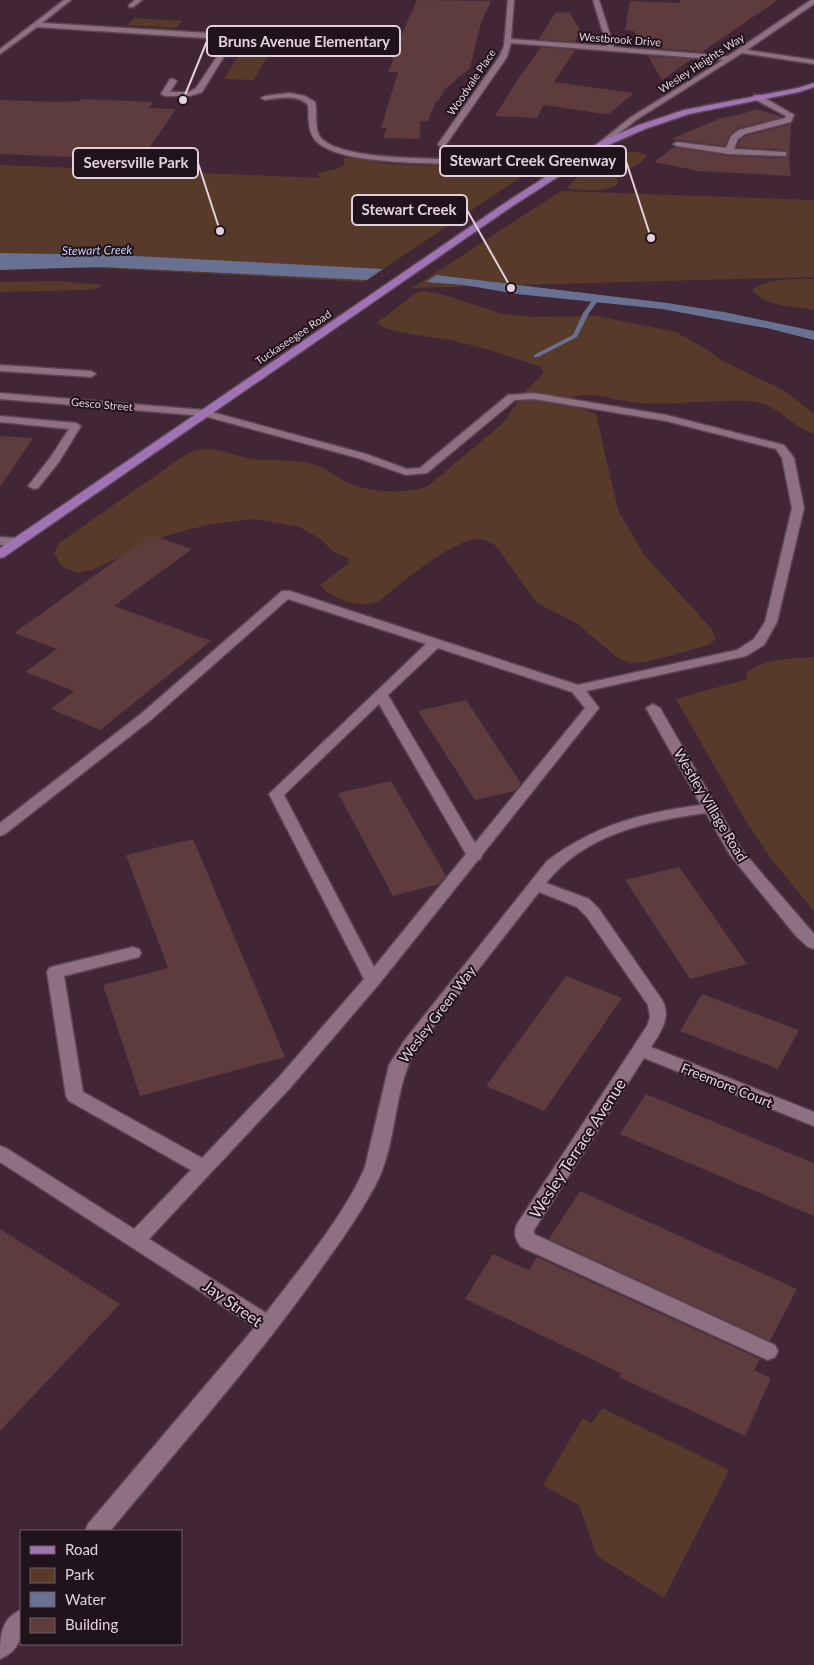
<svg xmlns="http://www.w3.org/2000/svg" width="814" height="1665" viewBox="0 0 814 1665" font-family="Lato,sans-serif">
<rect width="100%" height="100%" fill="#412636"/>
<path fill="#573a2a" d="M134,18l49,3 -7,7 -49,-3z
M238,56l29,1 -13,23 -30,-1z
M626,152h10l11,3c-4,10 -21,13 -29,21l-1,9c-11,7 -37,6 -50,3 9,-13 43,-31 59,-36z
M349,157c14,2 28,6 42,7 43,3 87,0 129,14l-156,104 -364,-19v-98l322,13 -3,-2 -1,-3 22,-5 5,-3 -2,-6z
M561,191l253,9v77l-402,11z
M814,279v31c-21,-4 -49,-3 -62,-20 16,-13 43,-10 62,-11z
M58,281l44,4 -2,3 -14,2 -86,2v-10z
M425,291l19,4 55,18 31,4 66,-1 80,16 30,17 15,11 64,31 29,23v19h-2c-19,-6 -32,-25 -52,-30 -11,-3 -23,-2 -34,-2 -31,0 -64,5 -95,1 -21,-2 -43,-13 -63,-3v2l13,8 15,5 22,96 26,45 67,73 5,11 -7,6 -63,17 -15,1 -12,-4 -43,-36 -39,-20 -41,-57c-6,-4 -11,-7 -18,-7 -27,1 -77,45 -99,62 -17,8 -47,-1 -59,-16l28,-21v-6l-14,-6 -15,-14 -20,-11 -43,-8 -45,5 -43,11 -76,35 -15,3 -16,-7 -7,-13 5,-10 126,-88c7,-4 14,-6 22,-6 14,0 27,7 41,9 22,4 47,0 68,7 12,4 19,11 30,17 21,10 60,13 82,4l74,-62 25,-34 16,-17 -2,-6c-28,-10 -57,-19 -86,-26 -19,-4 -65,-7 -78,-18l39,-30z
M814,657v254l-42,-51 -25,-37 -71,-124 71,-20 -1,-6c18,-15 46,-14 68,-16z
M602,1408l127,62 -65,128 -67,-42 -18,-51 -36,-20 40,-67 9,5z"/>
<path fill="#697193" d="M0,253l115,2 268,14 -16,11 -266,-13 -101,3z
M436,275l231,28 57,9 90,19v9l-43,-11 -109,-20 -145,-15 -53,-9 -38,-3z"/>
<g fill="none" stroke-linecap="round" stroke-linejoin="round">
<path fill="#697193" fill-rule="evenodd" d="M594,296l2,1 2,4 -9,12 -12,24 -39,20h-4v-2l39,-20 10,-22 9,-12 -1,-3z"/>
</g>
<path fill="#5e3c3d" d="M417,0l74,1 -10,22 -11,45 -26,22 -5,11h-3l-8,20h-8v18l-37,-1 4,-10h-6l17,-56h-10l6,-14h-3z
M680,0h98l-76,52 -59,-5 -9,-16 -9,-1 5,-29 50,2z
M569,12l11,18 -5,12 -36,-3 16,-26z
M541,47l34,3 -21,32 80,11 -24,20 -6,1 -60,-9 -7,13 -42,-2 23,-37z
M648,56l44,3 -30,21z
M81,99l72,3 -4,6 27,1 -35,51 -141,-6v-54l58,2 22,-1z
M756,109l27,8 -45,11 -9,7 -4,11 -54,-7 50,-21 21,-4z
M791,124l-2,37 2,15 -93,-5 -44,-9 20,-15 55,9 57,2 2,-2 -2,-6 -49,-3 3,-7 6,-4z
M0,436l33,2 -33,49z
M151,535l41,14 -78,57 97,35 -111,89 -49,-21 23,-18 -49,-19 32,-23 -43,-16z
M466,700l55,83 -6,8 -40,9 -57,-89z
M391,781l55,95 -7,8 -46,12 -55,-103z
M193,839l92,218 -145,39 -37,-111 65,-17 -42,-113z
M679,867l68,97 -57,15 -65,-99z
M566,976l56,22 -78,113 -58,-25z
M702,994l97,36 -21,39 -98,-38z
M646,1094l168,69v53l-194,-82z
M580,1191l217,98 -27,52 -221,-102z
M0,1229l120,75 -120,127z
M493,1254l36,16 8,-13 223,102 -6,11 17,8 -26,58 -126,-59 2,-4 -156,-74z"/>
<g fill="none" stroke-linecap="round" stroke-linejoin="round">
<g stroke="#5b4453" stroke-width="3">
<path id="minor" d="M64,0h7l-29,23 167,10 15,3 9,6 -31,50 -12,4h-25l-4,-2 9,-15h3l4,2 -7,11h19l7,-4 30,-45 -6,-4 -183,-12 -37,27v-5z
M135,0h7l-9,7h-4v-2z
M508,0h6l-3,39 96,7 -14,-46h6l15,47 114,9 83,-56h3v4l-67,46 67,10v4l-72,-11 -106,67 -33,26 -4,-2 1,-2 31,-25 92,-57 -212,-17 -4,14 -62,89h-6l-1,-2 61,-87 5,-11z
M290,93l15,3 10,6c3,11 -2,28 7,37 25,23 119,18 154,22 25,3 50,8 75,13l4,2 -4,2c-26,-5 -52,-10 -79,-13 -35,-3 -133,1 -156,-24 -9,-9 -7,-25 -8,-36 -11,-11 -29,-7 -43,-5l-4,-2 4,-2z
M754,95h6l34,20 -3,7 -46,12 -7,5 -4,10 49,3h3v4l-57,-2 -52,-8 -4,-2 4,-2 49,6 5,-12 8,-6 46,-12 1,-2 -32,-17z
M0,365l91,6 5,3 -5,3 -91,-6z
M0,393l204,17 162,44 41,15 13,-1 88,-73 26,-2 132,22 118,30 10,13 10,50 -27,114 -13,23 -18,11 -160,35 13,17 -117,147 -2,5h-2l-99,124 -88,103 -142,152 117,74c33,-44 78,-96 99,-146l24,-102 15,-24 143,-180c48,-36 94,-48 154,-56l-55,-97 7,-4 7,4 81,141 73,85v15l-6,-2 -12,-11 -66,-81 -24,-42c-59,8 -121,21 -160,70l43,16 10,10 63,91c10,17 -2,33 -11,47l163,65v14l-170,-68 -110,172v4l241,111 3,6 -3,6 -7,3 -7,-3 -240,-110c-6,-8 -8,-14 -4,-23l130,-198 3,-9 -2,-12 -61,-88 -10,-10 -38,-15 -123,157c-24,42 -18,95 -41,137 -19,35 -42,66 -65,98 -62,86 -133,166 -200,247h-25l3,-7 167,-197 -255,-165v-16l6,2 128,81 57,-59 -122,-69 -3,-5 -19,-124 2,-4 6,-2 78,-19 6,2 2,4 -2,4 -75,19 19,116 119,66 77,-81 85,-98 -95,-185 157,-150 -138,-45 -136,120 -147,115 -5,2v-13l142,-110 140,-122h8l288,94 159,-35 17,-11 11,-17 27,-114 -10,-50 -6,-9 -110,-28 -132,-22 -19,1 -88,73 -21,2 -48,-17 -154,-42 -204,-17zM438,648l134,44 13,16 -110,135 -87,-148zM379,704l87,150 -92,113 -90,-172z
M0,416l76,7 5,3 -22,36 -21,26 -4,1 -6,-3 22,-28 19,-29 -69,-7z
M0,537l17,1 6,4 -6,4 -17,-1z
M21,1610c0,22 3,39 -21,49 0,-22 0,-40 21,-49z"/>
</g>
<g stroke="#5b4453" stroke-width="3">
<path id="major" d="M814,83v4l-15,5 -110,22 -44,15 -39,17 -95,61 -507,350 -4,1v-10l505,-345 95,-61 39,-17 45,-15 114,-22z"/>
</g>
<use href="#minor" fill="#8f6f82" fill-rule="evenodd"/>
<use href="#major" fill="#a073b4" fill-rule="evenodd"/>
</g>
<g text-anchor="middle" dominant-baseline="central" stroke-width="4" stroke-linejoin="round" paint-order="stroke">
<g font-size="11" fill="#e2d0da" stroke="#20131b">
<text transform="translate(620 39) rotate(4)">Westbrook Drive</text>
<text transform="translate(701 63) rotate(-33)">Wesley Heights Way</text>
<text transform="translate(471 82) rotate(-56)">Woodvale Place</text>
<text transform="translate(293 337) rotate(-34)">Tuckaseegee Road</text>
<text transform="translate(102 404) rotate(5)">Gesco Street</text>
</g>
<g font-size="12" font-style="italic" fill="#cbd3f7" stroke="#20131b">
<text transform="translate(97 250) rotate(-1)">Stewart Creek</text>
</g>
<g font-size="14" fill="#e2d0da" stroke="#20131b">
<text transform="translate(711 805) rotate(59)">Westley Village Road</text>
<text transform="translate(437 1014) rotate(-53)">Wesley Green Way</text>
<text transform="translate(727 1085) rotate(22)">Freemore Court</text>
</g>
<g font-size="16" fill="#e2d0da" stroke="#20131b">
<text transform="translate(577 1148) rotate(-57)">Wesley Terrace Avenue</text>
<text transform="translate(233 1303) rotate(35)">Jay Street</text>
</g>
</g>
<path fill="none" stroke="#e2d0da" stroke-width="2" d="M183 100L207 41M651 238L626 161M220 231L198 163M511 288L467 210"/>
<g fill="#e2d0da" stroke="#20131b" stroke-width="2">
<circle cx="183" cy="100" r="5"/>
<circle cx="651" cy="238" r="5"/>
<circle cx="220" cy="231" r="5"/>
<circle cx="511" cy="288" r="5"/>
</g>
<g fill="#20131b" stroke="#e2d0da" stroke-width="2">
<rect x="207" y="26" width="193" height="30" rx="5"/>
<rect x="440" y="146" width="186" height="30" rx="5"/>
<rect x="73" y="148" width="125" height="30" rx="5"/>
<rect x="352" y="195" width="115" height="30" rx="5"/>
</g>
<g font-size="15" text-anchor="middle" font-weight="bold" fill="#e2d0da">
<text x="304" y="47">Bruns Avenue Elementary</text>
<text x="533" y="166">Stewart Creek Greenway</text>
<text x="136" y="168">Seversville Park</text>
<text x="409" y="215">Stewart Creek</text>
</g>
<rect x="20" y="1530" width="162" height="115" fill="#20131b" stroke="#6e5f67"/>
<rect x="30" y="1546" width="25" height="8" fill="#a073b4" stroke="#6e5f67"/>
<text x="65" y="1555" font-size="15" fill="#e2d0da">Road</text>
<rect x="30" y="1568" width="25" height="15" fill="#573a2a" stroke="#6e5f67"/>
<text x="65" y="1580" font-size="15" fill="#e2d0da">Park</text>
<rect x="30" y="1592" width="25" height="15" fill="#697193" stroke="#6e5f67"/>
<text x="65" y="1605" font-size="15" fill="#e2d0da">Water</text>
<rect x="30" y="1618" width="25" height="15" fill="#5e3c3d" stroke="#6e5f67"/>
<text x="65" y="1630" font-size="15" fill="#e2d0da">Building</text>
</svg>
